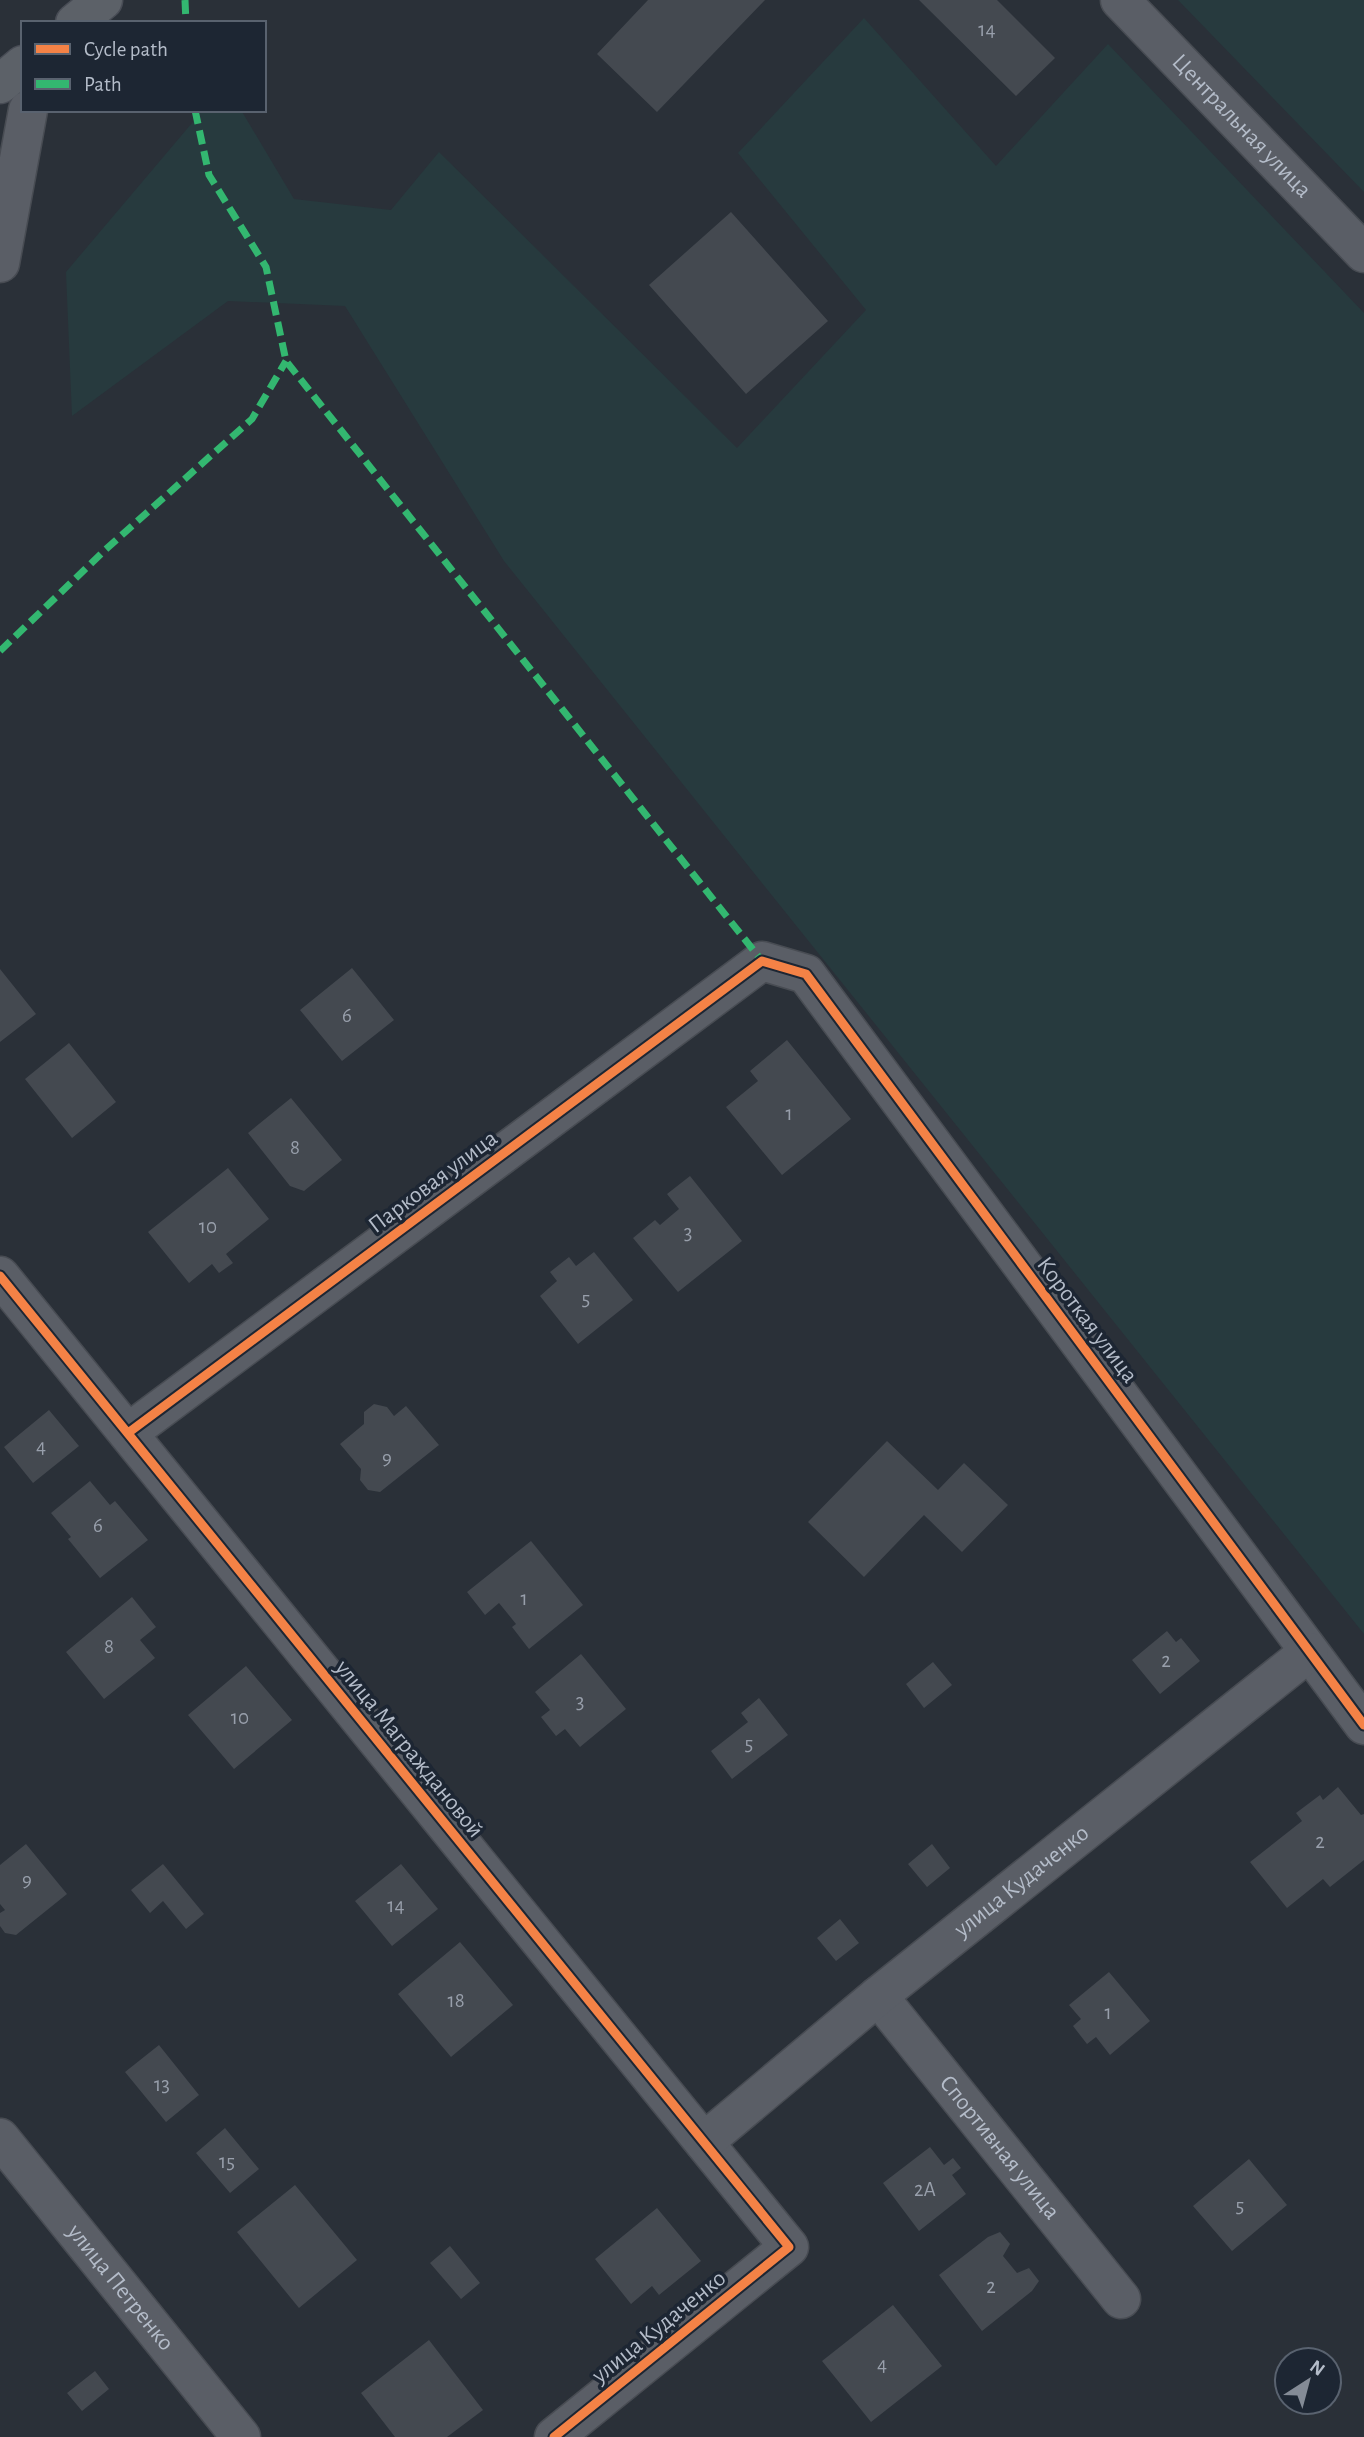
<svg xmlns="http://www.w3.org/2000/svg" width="1364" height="2437" viewBox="0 0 1364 2437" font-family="'Alegreya Sans',sans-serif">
<rect width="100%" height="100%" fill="#2a3038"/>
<path fill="#273a3e" d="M1178,0h186v192z
M864,18l132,148 112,-122 256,269v1321l-860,-1073 -159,-255 -117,-5 -156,115 -6,-144 137,-162h38l53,89 97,11 48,-58 298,296 129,-138 -128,-157z"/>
<path fill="#444950" d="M648,0h117l-108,112 -60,-58z
M919,0h78l58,58 -39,38z
M731,212l97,109 -82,73 -97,-109z
M352,968l42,52 -52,41 -42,-51z
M0,969l36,45 -36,28z
M787,1040l64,79 -69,56 -56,-68 32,-26 -8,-10z
M69,1043l47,59 -44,36 -47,-59z
M291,1098l51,62 -38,31 -14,-5 -42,-53z
M228,1168l41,51 -43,35 7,9 -14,10 -7,-9 -23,19 -41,-51z
M690,1176l52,65 -64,51 -45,-54 22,-18 5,5 19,-16 -12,-15z
M594,1252l39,48 -55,44 -38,-48 17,-15 -7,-9 19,-15 7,9z
M374,1404l13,3 7,9 12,-10 33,39 -59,47 -12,-2 -8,-10 1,-11 -21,-25 24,-20v-12z
M49,1410l30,36 -46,37 -29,-36z
M887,1441l51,49 26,-27 44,42 -46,47 -38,-37 -60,62 -56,-55z
M90,1481l20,24 5,-4 33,39 -48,38 -32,-39 3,-2 -20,-24z
M531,1541l52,64 -54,44 -17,-22 4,-3 -17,-21 -14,12 -18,-23z
M132,1597l24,30 -16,13 15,18 -51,41 -38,-47z
M1167,1631l9,11 5,-4 19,23 -40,33 -28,-34z
M581,1654l45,55 -46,38 -15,-18 -9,7 -15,-19 9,-7 -15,-18z
M933,1662l19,23 -28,23 -18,-24z
M246,1666l46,54 -58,49 -46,-54z
M759,1698l29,37 -56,44 -21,-28 37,-29 -7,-9z
M1338,1787l23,28 3,-1v46l-34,27 -7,-8 -36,29 -37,-46 52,-41 -6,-8 24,-18 3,5z
M26,1844l41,50 -51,41 -11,-2 -5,-7v-13l5,-3 -5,-6v-39z
M932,1844l18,24 -23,19 -19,-23z
M163,1864l41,50 -18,15 -23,-28 -13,12 -19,-23z
M401,1864l37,45 -46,37 -37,-45z
M840,1919l19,24 -23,18 -19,-23z
M460,1942l53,63 -62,52 -53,-63z
M1109,1972l41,49 -40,34 -14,-18 -9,7 -14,-18 8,-7 -12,-14z
M159,2045l40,50 -33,27 -41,-50z
M225,2128l34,41 -29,24 -34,-40z
M930,2147l14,18 9,-7 8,10 -9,7 14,19 -47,37 -36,-48z
M1249,2159l38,46 -55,46 -39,-45z
M295,2185l62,75 -58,48 -62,-76z
M657,2208l44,53 -42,34 -7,-9 -21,18 -36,-45z
M1000,2232l10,12 -7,12 14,17 12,-5 10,13 -7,10 -50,40 -43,-56 49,-38z
M450,2246l30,37 -19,16 -31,-36z
M893,2305l49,61 -71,56 -49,-61z
M429,2340l54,70 -36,27h-52l-34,-44z
M95,2371l14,18 -27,22 -15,-18z"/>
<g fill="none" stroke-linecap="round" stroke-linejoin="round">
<g stroke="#484c53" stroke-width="41">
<g id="minor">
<path id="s1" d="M1120,0l244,253"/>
<path d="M0,263l28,-153"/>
<path d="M0,1276l789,971 -235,190"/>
<path d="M128,1433l634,-472 44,13 558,751"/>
<path id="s2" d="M878,1996l243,303"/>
<path id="s3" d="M0,2138l241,299"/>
<path id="s4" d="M704,2142l174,-146 431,-344"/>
</g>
</g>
<g stroke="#484c55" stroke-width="41">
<path id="major" d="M75,23l28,-23
M0,84l23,-19"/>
</g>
<use href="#minor" stroke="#5a5e66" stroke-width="38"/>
<use href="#major" stroke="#5c6168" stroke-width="38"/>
<path stroke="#33b770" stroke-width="7" stroke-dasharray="14 7" stroke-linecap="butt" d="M185,0l1,23
M195,110l14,65 57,92 20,94 476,600
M0,651l105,-101 147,-131 34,-58"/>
<g stroke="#1d2633" stroke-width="13">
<path id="cycleway" d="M0,1276l789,971 -235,190
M128,1433l634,-472 44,13 558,751"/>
</g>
<use href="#cycleway" stroke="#f48246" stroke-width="9"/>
</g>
<g text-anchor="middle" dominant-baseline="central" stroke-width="7" stroke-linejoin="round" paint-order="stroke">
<g font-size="21" fill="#989fab">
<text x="987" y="29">14</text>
<text x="347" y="1015">6</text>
<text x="789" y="1113">1</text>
<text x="295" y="1147">8</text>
<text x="208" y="1226">10</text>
<text x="688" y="1232">3</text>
<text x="586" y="1298">5</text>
<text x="41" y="1446">4</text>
<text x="387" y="1457">9</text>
<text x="98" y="1525">6</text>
<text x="524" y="1598">1</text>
<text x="109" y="1646">8</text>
<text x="1166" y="1660">2</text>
<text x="580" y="1701">3</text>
<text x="240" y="1717">10</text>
<text x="749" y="1743">5</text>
<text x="1320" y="1841">2</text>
<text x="27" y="1879">9</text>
<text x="396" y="1905">14</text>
<text x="456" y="2000">18</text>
<text x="1108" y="2012">1</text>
<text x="162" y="2084">13</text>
<text x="227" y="2161">15</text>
<text x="925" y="2189">2А</text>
<text x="1240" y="2205">5</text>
<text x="991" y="2286">2</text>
<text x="882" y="2364">4</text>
</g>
<g font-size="24" fill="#b4bcc9" stroke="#1d2633">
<text stroke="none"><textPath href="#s1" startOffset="175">Центральная улица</textPath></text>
<text transform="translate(433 1182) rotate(-37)">Парковая улица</text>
<text transform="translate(1087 1320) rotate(53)">Короткая улица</text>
<text transform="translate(409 1749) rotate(51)">улица Маграждановой</text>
<text stroke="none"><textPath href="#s4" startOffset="411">улица Кудаченко</textPath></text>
<text stroke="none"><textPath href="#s2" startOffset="194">Спортивная улица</textPath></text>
<text stroke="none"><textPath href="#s3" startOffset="192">улица Петренко</textPath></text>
<text transform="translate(659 2327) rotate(-39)">улица Кудаченко</text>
</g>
</g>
<rect x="21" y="21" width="245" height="91" fill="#1d2633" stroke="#59626f" stroke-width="2"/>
<rect x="35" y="44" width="35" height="10" fill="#f48246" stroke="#59626f" stroke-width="2"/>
<text x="84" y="56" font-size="21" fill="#b4bcc9">Cycle path</text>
<rect x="35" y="79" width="35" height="10" fill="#33b770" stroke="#59626f" stroke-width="2"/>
<text x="84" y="91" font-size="21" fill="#b4bcc9">Path</text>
<g transform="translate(1308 2381) rotate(36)"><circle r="33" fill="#1d2633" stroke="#59626f" stroke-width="2"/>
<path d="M0-5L12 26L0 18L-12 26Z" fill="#848b96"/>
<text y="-10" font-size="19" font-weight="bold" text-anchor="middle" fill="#b4bcc9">N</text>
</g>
</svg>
